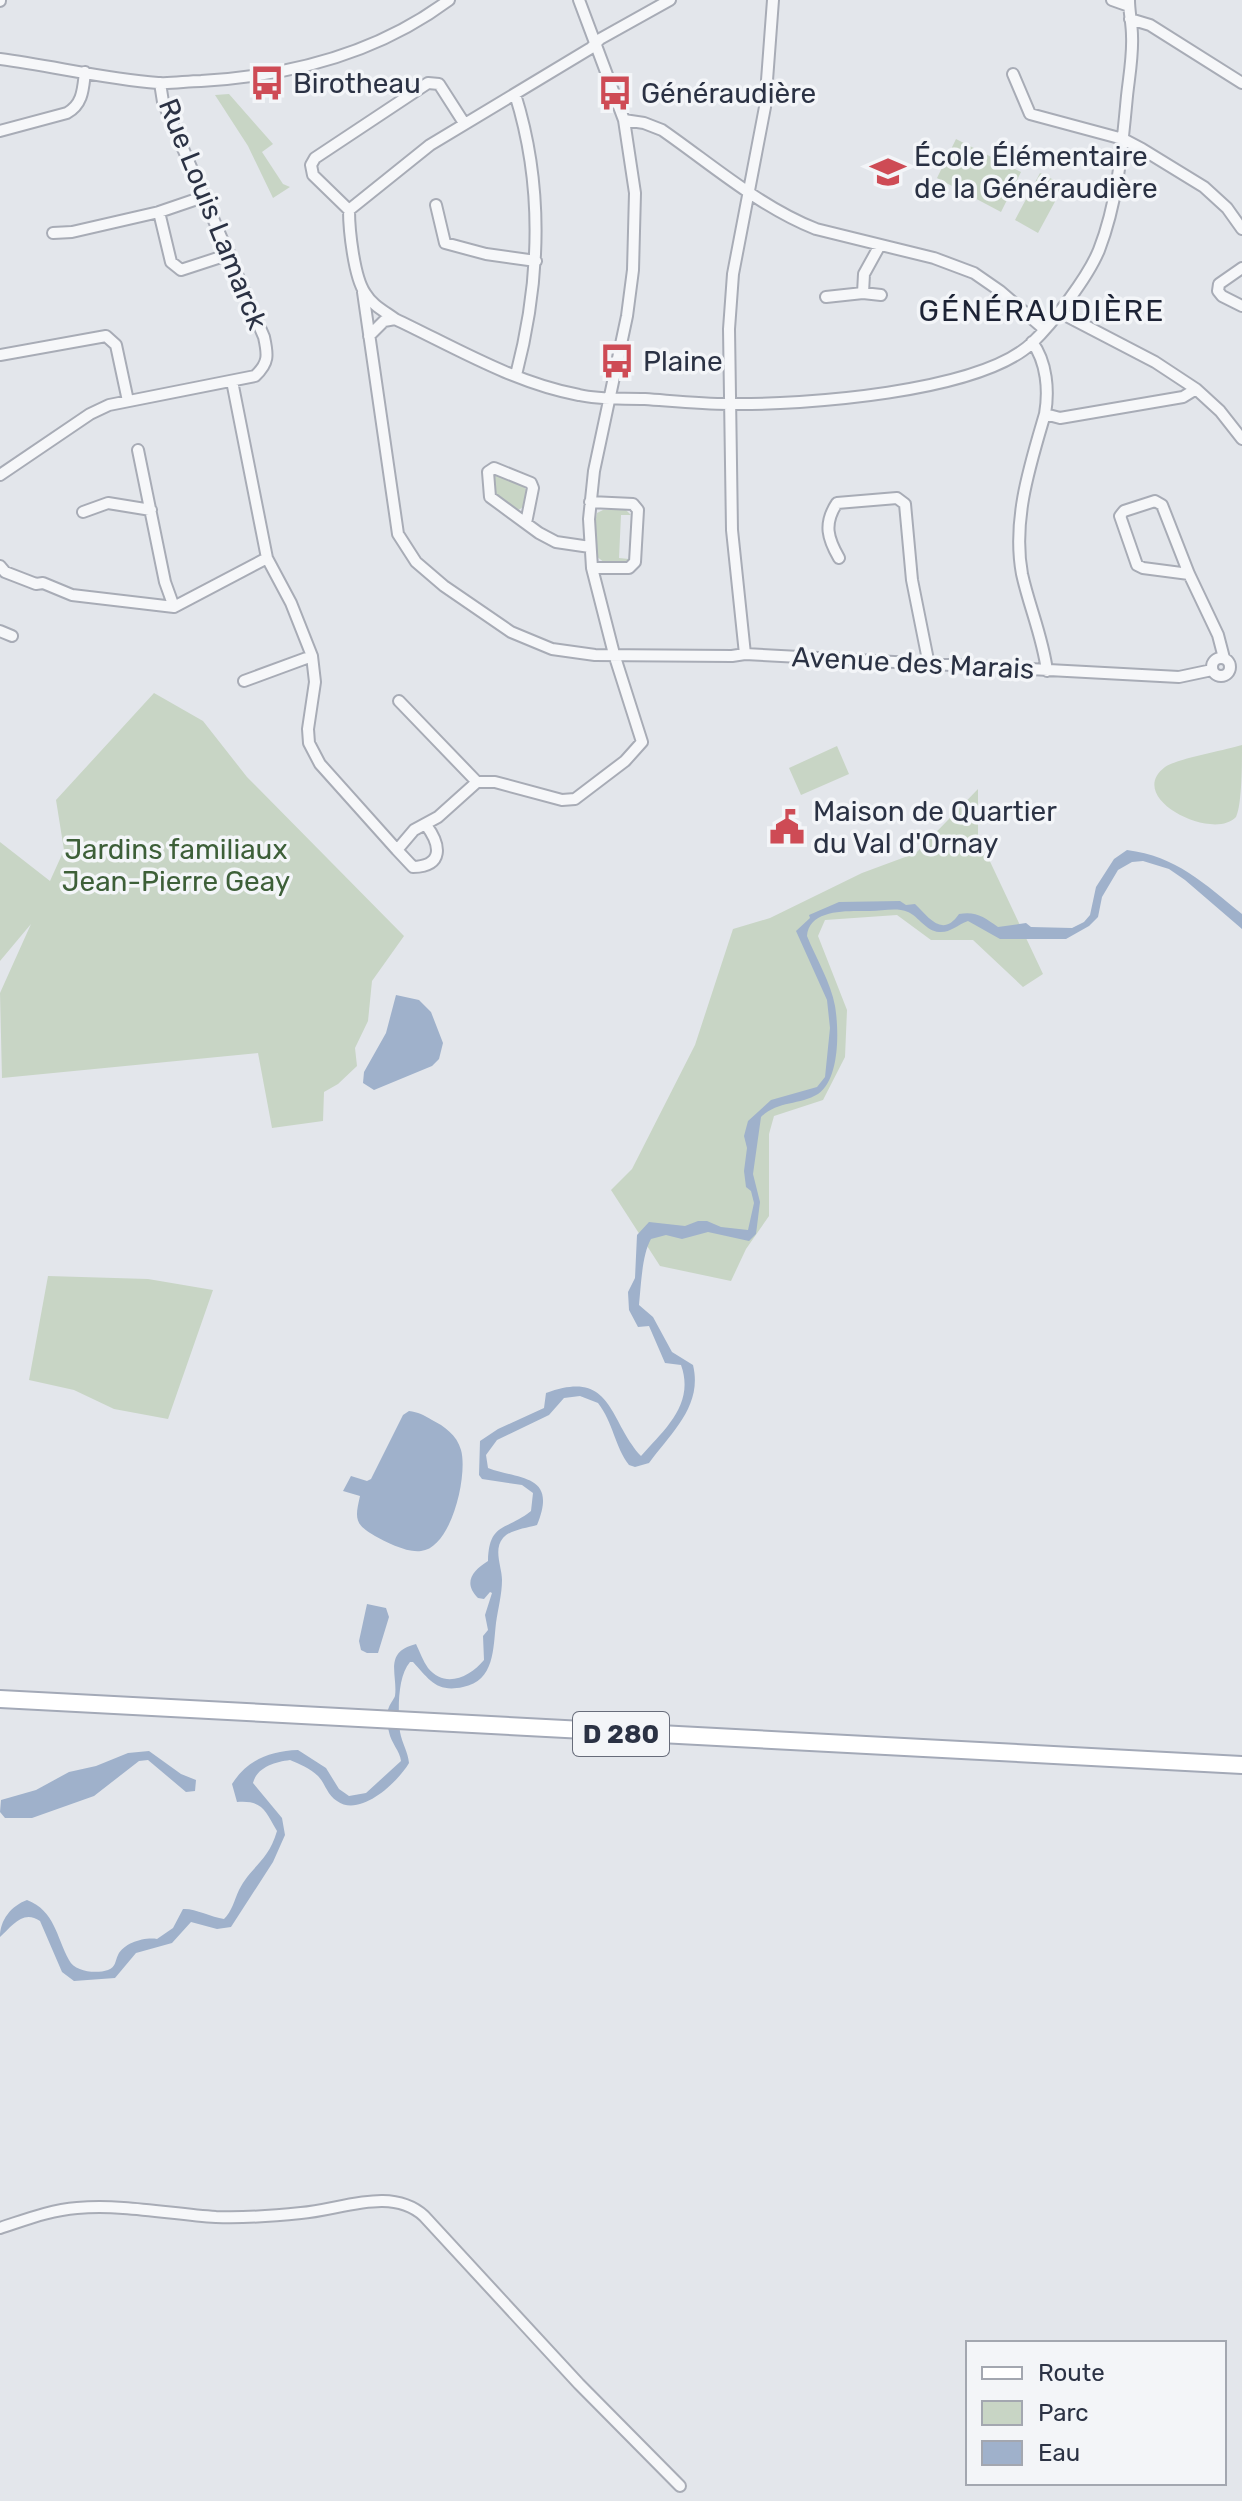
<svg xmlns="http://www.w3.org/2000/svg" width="1242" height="2501" viewBox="0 0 1242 2501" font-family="Rubik,sans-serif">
<rect width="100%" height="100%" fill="#e3e6eb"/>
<path fill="#c8d5c5" d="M229,94l44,50 -11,8 21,32 7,3 -17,11 -25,-52 -33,-51z
M956,139l65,33 -20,40 -64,-34z
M1040,173l24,12 -26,48 -23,-13z
M498,475l24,10 4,4c-1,9 1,19 -9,21l-21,-15 -3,-17z
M603,510h23l5,5h-10l-2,43 10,1 -4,3 -20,1 -9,-7 -2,-29 3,-14z
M154,693l49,28 44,56 157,159 -32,45 -4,40 -13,27 2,18 -19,18 -14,8 -1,29 -51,7 -14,-75 -256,25 -2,-85 31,-69 -31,37v-119l50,39 14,-31 -8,-50z
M1242,745c0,18 0,60 -6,72 -23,25 -112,-19 -71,-50 11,-8 61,-17 77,-22z
M837,746l12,28 -48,21 -12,-27z
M978,789v47l65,138 -20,13 -50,-47h-42l-34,-25 -72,5 -7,16 29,74 -2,47 -22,43 -49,16 -5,18v82l-23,33 -15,32 -71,-15 -49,-76 21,-21 63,-124 38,-116 37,-11 92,-45 54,-20z
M48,1276l100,3 65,11 -45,129 -54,-10 -40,-19 -45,-10z"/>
<path fill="#9fb1cb" d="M1127,850c49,6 78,34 115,64v15l-57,-49 -16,-11 -26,-8 -11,1 -14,8 -16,27 -4,20 -9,9 -23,13h-66l-32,-18c-11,4 -18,12 -29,11 -13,-1 -20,-15 -31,-20 -12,-5 -25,-1 -38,-1 -20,0 -61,-3 -63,25 9,22 24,47 28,70 4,24 5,73 -17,88 -18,11 -41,7 -57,23l-8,57 7,28 -4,32 -7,7 -41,-9 -26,7 -16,-4 -15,4c-9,15 -10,47 -12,66l14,12 19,35 21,13c10,41 -22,68 -44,98l-14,4 -6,-2c-14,-18 -16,-43 -31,-62l-18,-7 -16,2 -15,17 -52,25 -11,15 2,13c32,12 70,6 49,57 -11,3 -27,5 -34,13 -10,12 -1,29 -1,42 0,14 -4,29 -6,43 -3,25 -1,58 -33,64 -27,6 -34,-8 -50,-25h-3c-13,15 -12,50 -10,70 2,11 8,20 9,31 -11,19 -49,55 -72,38 -10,-6 -12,-18 -19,-25 -8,-8 -19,-12 -28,-16 -15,2 -33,7 -37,23l29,35 3,17 -12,27 -42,65 -14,2 -26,-7 -19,21 -36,10 -21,25 -41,3 -12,-9 -22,-51c-17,-12 -28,5 -40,16 0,-17 11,-31 27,-37 28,11 29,36 42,60 6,12 27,14 39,10 8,-3 7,-9 10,-15 6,-12 26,-18 39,-16l16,-11 10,-19c11,-1 28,8 41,10 8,-8 10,-18 15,-29 12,-24 29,-28 38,-59 -12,-20 -14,-31 -40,-29l-5,-18c15,-24 38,-33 66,-34l28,18 13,21 10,7 17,-3 35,-32c-1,-10 -10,-18 -12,-29 -2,-7 -3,-19 0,-25 1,-3 5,-8 6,-11 3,-21 -12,-44 21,-52 4,8 7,17 12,24 17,21 42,9 56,-8l-1,-24 5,-6 -3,-15 7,-22 -2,-1 -6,7 -6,-1c-15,-15 -6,-27 10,-37 1,-39 18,-30 43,-50l2,-18 -11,-8 -40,-6 -3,-4 1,-34 18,-12 46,-21 2,-15c67,-25 62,27 95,63 24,-27 54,-52 40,-91l-16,-2 -16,-37 -11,1 -9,-17 -1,-18 7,-14 2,-43 12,-13 36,4 13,-5h9l14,6 27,3 6,-27 -3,-12 -5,-4 -2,-16 3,-23 -3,-12 4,-15 23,-21 46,-13 8,-10 5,-49 -3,-28 -31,-69 14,-13 -1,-3 30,-13 61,-1 6,4 9,-1c13,12 27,35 44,10 17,-3 25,3 39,13l28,-4 5,4 41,1 12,-6 6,-7 6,-28 18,-28z
M396,995l23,5 12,12 12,31 -4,16 -7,7 -58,24 -11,-7 1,-11 22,-39z
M409,1411c9,1 15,4 23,9 12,6 25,15 29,30 7,24 -9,98 -40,101 -14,2 -35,-9 -46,-15 -21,-12 -20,-18 -15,-40l-17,-5 8,-15 16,5 4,-2 32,-64z
M367,1604l19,4 3,9 -11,36h-11l-6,-3 -2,-9z
M149,1751l32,23 15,6 -1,11 -9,1 -38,-32 -9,1 -45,35 -62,22h-27l-5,-6 1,-12 35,-10 33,-18 27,-6 32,-13z"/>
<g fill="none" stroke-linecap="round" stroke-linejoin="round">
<g stroke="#a8acb6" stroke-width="14">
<path id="minor" d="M1112,0l17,6
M0,1v-1
M1130,19l20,6 92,58
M0,59c53,7 105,20 158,24 14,1 29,-2 43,-2 88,-5 177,-28 248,-81
M1013,74l17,40 93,25 19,10 62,38 23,21 15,21
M515,94c29,92 25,189 1,281
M624,120l20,3 18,7c49,34 98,77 154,99l118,29 40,15 26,18 44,38
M464,123l-25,-39 -11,-1 -113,75 -4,7 2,10 36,35 81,-65 161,-97 9,-9 70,-39
M0,131l67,-18c16,-9 16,-24 18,-41
M203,197l-44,15 12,50 10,8 49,-16
M436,205l9,38 41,11 50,7
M349,210c0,20 5,67 16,83 7,12 19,18 30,26l-11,2 -15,15
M53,233l19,-1 87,-20
M1242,268l-23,16 -1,7 4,5 20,10
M363,292l35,242 18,28 28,24 67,46 41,17 43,6 137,1 13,-2 434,23 33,-7
M863,293l1,-19 16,-29
M826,297l37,-4 18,2
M395,319c59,28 119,64 184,76 21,5 43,3 66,4 28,2 56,5 84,5 73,1 250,-11 303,-61 21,-20 56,-66 67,-93 19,-49 23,-102 28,-154 2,-19 6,-40 5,-60 0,-12 -3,-24 -3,-36
M1032,342c15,20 17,49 13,72l15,4 123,-21 13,-8 -41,-27 -96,-50
M0,355l106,-19 10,9 12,56
M232,381l35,177 24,45 21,53 3,26 -7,47 1,14 11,21 77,86
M1196,389l24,22 22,28
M1045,414c-15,51 -33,106 -23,160 7,32 21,64 25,97
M138,450l27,132 9,25
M0,475l90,-61 19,-9 146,-29c14,-13 13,-21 9,-39l-101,-235 -3,-19
M590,502l43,2 5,6 -3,52 -6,6h-37
M83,512l25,-9 43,7
M526,523l7,-35 -2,-5 -37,-15 -6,4 2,25 49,36 17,9 34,5
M839,558c-11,-19 -16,-34 -2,-55l60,-5 8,6 7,76 17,85
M0,566l5,6 31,12 7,-1 29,12 102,12
M1189,574l-46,-6 -6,-3 -17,-49 4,-5 31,-10 7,4 27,69 29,61 6,23
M174,607l93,-49
M0,631l12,5
M745,654l-13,-124 -3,-201 4,-55 32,-167 8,-107
M1212 667a9 9 0 1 1 18 0a9 9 0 1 1-18 0Z
M244,681l68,-25
M399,701l78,81
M426,825c15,20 18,41 -13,42l-16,-17 17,-20 24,-13 39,-35h18l67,18 13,-1 50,-38 17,-19 -28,-88 -22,-86 -3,-49 5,-48 33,-155 6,-46 2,-77 -11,-73 -45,-120
M0,2228c25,-8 50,-18 77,-20 46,-4 93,6 139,9 29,1 57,-1 85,-4 40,-3 90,-27 123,3l155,168 101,102"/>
</g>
<g stroke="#a3a9b7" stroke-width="20">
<path id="primary" d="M0,1699l1242,66"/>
</g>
<use href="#minor" stroke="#f6f7f9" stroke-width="10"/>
<use href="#primary" stroke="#fff" stroke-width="16"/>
</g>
<defs>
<g id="bus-bare" transform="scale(2.76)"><path d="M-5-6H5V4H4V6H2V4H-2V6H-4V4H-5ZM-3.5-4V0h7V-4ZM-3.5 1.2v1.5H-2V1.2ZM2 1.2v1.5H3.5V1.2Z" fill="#ce4b55" stroke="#f3f5f8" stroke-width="2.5" paint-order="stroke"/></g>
<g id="school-bare" transform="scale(2.76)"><path d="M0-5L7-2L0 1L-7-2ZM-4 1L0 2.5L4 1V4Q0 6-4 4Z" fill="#ce4b55" stroke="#f3f5f8" stroke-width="2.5" paint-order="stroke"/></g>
<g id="civic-bare" transform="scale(2.76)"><path d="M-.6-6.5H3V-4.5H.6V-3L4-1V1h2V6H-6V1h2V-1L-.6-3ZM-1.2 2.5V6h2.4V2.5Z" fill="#ce4b55" stroke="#f3f5f8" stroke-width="2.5" paint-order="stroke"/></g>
</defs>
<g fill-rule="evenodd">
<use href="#bus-bare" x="267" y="83"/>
<use href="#bus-bare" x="615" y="93"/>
<use href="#school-bare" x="888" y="172"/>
<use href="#bus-bare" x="617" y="361"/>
<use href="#civic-bare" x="787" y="827"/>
</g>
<g text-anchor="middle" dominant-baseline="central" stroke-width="7" stroke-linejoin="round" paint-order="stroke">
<rect fill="#f3f5f8" stroke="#676c7a" stroke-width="2" x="573" y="1712" width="96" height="44" rx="6"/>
<g font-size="26" font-weight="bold" fill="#2b3244">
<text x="621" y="1734">D 280</text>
</g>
<g font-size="28" fill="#2b3244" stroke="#f3f5f8" text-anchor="start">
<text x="293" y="83">Birotheau</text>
<text x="641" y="93">Généraudière</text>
<text x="914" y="156">École Élémentaire<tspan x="914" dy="32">de la Généraudière</tspan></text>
<text x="643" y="361">Plaine</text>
<text x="813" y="811">Maison de Quartier<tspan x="813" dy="32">du Val d'Ornay</tspan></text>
</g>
<g font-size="28" fill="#2b3244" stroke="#f3f5f8">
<text transform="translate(213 214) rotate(68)">Rue Louis Lamarck</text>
<text transform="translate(913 663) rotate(3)">Avenue des Marais</text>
</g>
<g font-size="28" fill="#3d5f38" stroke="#f3f5f8">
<text x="176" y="849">Jardins familiaux<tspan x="176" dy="32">Jean-Pierre Geay</tspan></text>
</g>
<g font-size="30" letter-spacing="2" fill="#1d2335" stroke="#f3f5f8">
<text x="1042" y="311">GÉNÉRAUDIÈRE</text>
</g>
</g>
<rect x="966" y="2341" width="260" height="144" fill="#f3f5f8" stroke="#a3a7b0" stroke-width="2"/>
<rect x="982" y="2367" width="40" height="12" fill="#ffffff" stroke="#a3a7b0" stroke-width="2"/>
<text x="1038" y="2381" font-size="24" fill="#2b3244">Route</text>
<rect x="982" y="2401" width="40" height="24" fill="#c8d5c5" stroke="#a3a7b0" stroke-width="2"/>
<text x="1038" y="2421" font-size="24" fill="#2b3244">Parc</text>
<rect x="982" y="2441" width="40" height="24" fill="#9fb1cb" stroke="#a3a7b0" stroke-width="2"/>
<text x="1038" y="2461" font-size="24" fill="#2b3244">Eau</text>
</svg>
